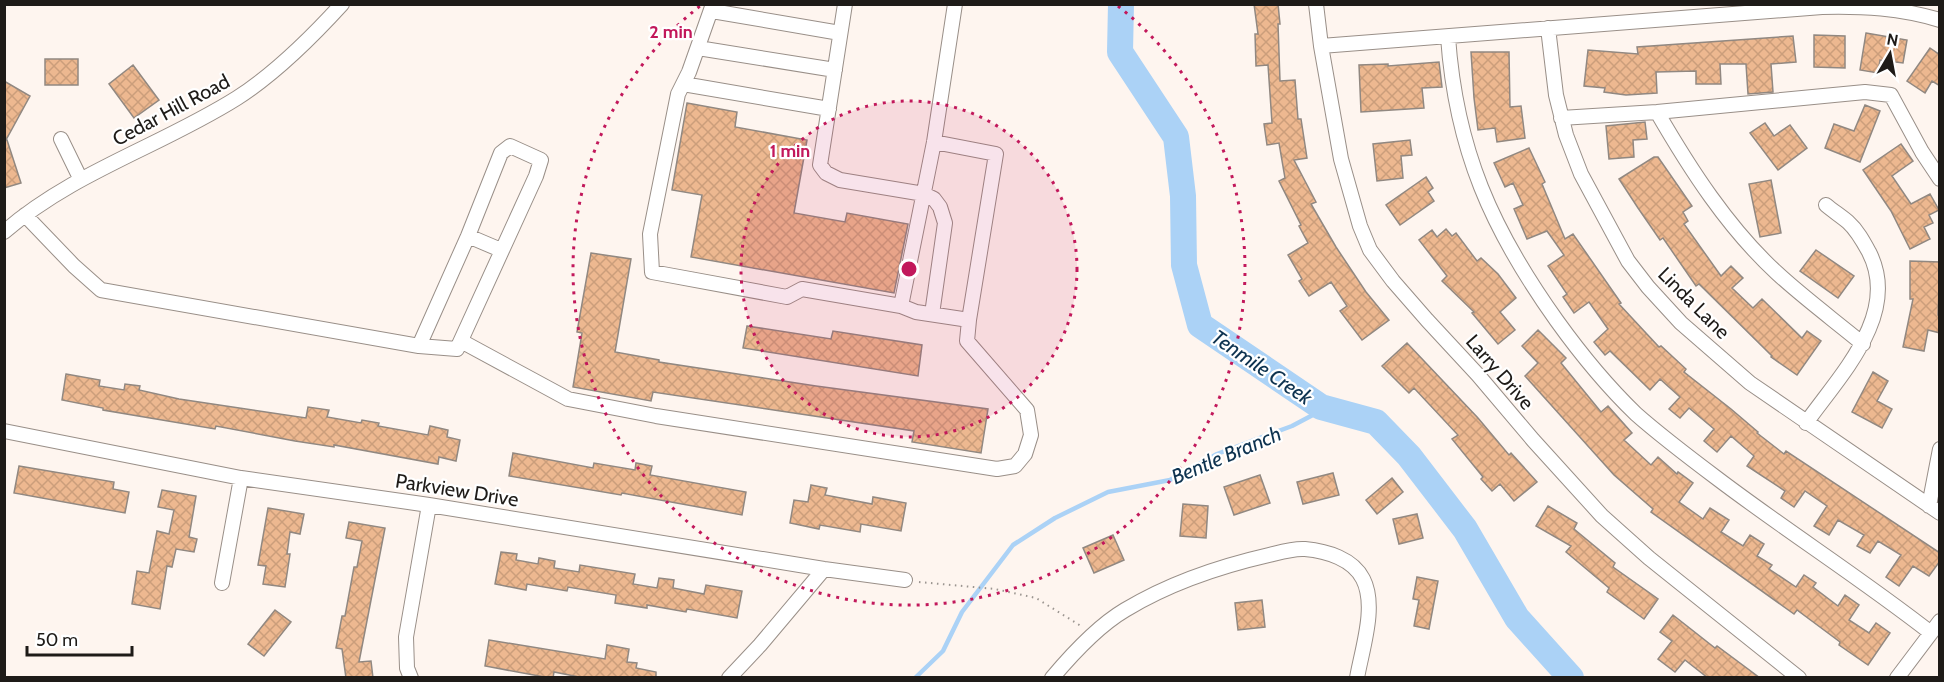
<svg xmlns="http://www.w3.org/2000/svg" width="1944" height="682" viewBox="0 0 1944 682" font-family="Cabin,sans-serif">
<defs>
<pattern id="building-cross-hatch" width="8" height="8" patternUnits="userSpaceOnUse" patternTransform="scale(1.5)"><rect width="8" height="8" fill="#edb890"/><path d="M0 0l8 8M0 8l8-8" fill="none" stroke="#cb9e7b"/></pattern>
</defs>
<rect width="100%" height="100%" fill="#fef5ef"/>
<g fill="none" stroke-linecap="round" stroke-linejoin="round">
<path stroke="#abd2f6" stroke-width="4.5" d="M915,678l28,-27 19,-39 51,-67 42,-27 53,-26 62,-12 47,-26 75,-28 34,-18"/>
<path stroke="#abd2f6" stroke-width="26" d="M1121,4l-1,48 56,85 7,59 1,69 16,60 121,82 55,15 33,34 56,73 52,89 54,60"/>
</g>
<path fill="url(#building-cross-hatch)" stroke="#918881" stroke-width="1.5" d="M1254,4h24l2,20h-2l2,57 15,-1 3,39h3l6,39 -13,2 22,42 -5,2 25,43 30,45 23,28 -27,20 -22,-29 7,-5 -16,-24 -22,14 -10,-15 3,-2 -14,-24 20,-12 -9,-17 2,-1 -22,-44 6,-3 -6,-35 -12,2 -3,-21 8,-1 -4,-58 -12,1 -1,-32h3z
M1866,33l41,7 -4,23 -23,-3 -2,13 -18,-3z
M1814,35l31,1v32l-31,-1z
M1793,36l3,26 -25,2 2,28 -25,2 -2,-30h-26l1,20h-25v-13l-40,1 1,21 -31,2 -22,-3 1,-4 -21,-2 4,-36 50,4 -1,-7z
M1930,48l10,7v31l-8,-5 -7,12 -18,-12z
M1471,52h38l1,55 11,-1 4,32 -28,4 -2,-14 -17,2 -4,-32z
M45,59h33v26h-33z
M1439,62l3,25 -20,1 2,20 -63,4 -2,-47 29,-1v2z
M133,65l26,35 -25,18 -25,-34z
M4,81l26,15 -24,44h1l14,43 -17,5z
M687,103l50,9 -2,15 72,13 -13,73 51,9 2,-9 61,11 -14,69 -203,-36 11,-62 -30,-5z
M1865,105l15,6 -20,51 -35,-14 9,-24 20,7z
M1645,122l2,17 -14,1 1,17 -25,2 -3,-33z
M1765,123l9,13 16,-11 17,23 -29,22 -28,-37z
M1410,140l2,15 -11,1 2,22 -26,3 -4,-37z
M1901,144l12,17 -21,15 19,28 19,-10 9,16 -10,5 4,8 -9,4 6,12 -20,10 -19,-38 -28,-41z
M1529,148l16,34 -3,2 23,55 8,-5 48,69 -2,1 40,43 2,-1 25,23 -2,3 47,37 27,23 -1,1 27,21 2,-3 154,102v8l-11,15 -16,-10 -14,20 -13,-9 15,-22 -23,-14 -8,12 -13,-7 7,-11 -26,-15 -9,15 -15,-9 13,-20 -22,-15 -11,16 -13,-9 4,-7 -38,-25 7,-10 -23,-20 -14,16 -13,-11 10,-12 -25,-21 -9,10 -11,-9 11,-12 -20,-18 -10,11 -40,-39 -5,4 -11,-13 14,-13 -19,-27 -15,11 -11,-16 4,-3 -19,-28 16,-11 -17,-24 -20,8 -13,-30 9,-4 -10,-22 -8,4 -11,-24z
M1654,157h4l34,49 -9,6 5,9 -4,3 37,52 10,-10 12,12 -11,10 21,20 9,-9 40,39 5,-7 14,10 -24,34 -26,-18 1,-1 -73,-72 -3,2 -33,-48 -3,2 -22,-32 -19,-29z
M1426,177l7,11 -5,4 6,9 -34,24 -14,-20z
M1771,180l10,53 -21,4 -11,-53z
M1446,229l6,7 4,-3 21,28 4,-3 17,16 18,24 -16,14 15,18 -17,14 -26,-31 2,-1 -32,-31 5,-5 -28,-36 13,-10 5,7z
M1816,250l38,26 -16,22 -38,-27z
M591,253l40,6 -16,93 44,8v2l157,24 172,23 -7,44 -69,-11 2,-11 -261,-39 -2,9 -78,-14 9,-54 -5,-1z
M1910,261l30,1 -2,53h2v18l-12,-3 -4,21 -21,-4 10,-48h-3z
M747,326l84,13 2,-8 89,14 -4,31 -175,-28z
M1538,330l28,28 -5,5 40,49 7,-6 24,27 -8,7 27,25 7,-8 19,17 1,-2 15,11 -14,19 24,17 7,-11 19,12 -8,12 22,14 7,-11 14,9 -7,12 15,9 -3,4 27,18 8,-12 12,8 -3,4 25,19 7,-11 14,10 -10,15 20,13 7,-10 14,10 -22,32 -29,-20 1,-3 -43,-32 -3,4 -143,-102 2,-3 -39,-34 -89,-99 13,-13 -16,-17z
M1407,343l71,75 31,37 2,-2 26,29 -23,19 -14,-17 -8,7 -11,-12 2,-2 -31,-38 6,-4 -44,-47 -5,5 -27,-27z
M1873,372l15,9 -11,20 15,8 -10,19 -30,-16z
M66,374l34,6 -1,6 25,4 1,-6 15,2 -1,4 40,9 127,19 2,-11 21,3 -2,7 34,6 1,-3 17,3 -1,3 50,9 2,-9 18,4 -1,7 13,3 -4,21 -17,-4 -1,7 -104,-19v2l-39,-6 -79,-15 -1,3 -112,-19v-2l-41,-8z
M513,453l80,15 1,-5 41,7 1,-7 16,3 -2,9 96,17 -4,23 -120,-22 -1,2 -112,-19z
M19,466l95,16 -1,7 16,3 -4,21 -111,-20z
M1333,473l6,22 -36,9 -6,-22z
M1260,475l10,28 -36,12 -10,-28z
M1392,478l11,14 -26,22 -11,-14z
M811,485l16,3 -2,7 47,9 1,-7 33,6 -5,28 -40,-7 -1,8 -40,-7 -1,4 -29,-6 4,-23 14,2z
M162,490l34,6 -7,41 8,2 -3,13 -18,-3 -4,18 -5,-1 -7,43 -28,-5 5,-33 12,2 8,-42 12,3 5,-24 -16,-3z
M1183,504l25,2 -2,32 -26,-2z
M1548,506l29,17 -3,6 41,34 -2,4 45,32 -14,20 -37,-27 2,-4 -43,-36 5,-6 -35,-20z
M268,508l36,6 -4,20 -10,-2 -3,22h3l-5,33 -22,-3 3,-18 -8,-1z
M1417,514l6,24 -24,6 -6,-25z
M349,522l36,6 -26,134 12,-1 2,17h-27l-4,-29 -6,-1 6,-32h3l9,-49h3l5,-26 -16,-3z
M1113,535l11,25 -30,13 -11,-25z
M501,552l16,2 -1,6 22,4 1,-6 16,3 -1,7 25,4 1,-7 55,9 -2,10 24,4 2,-10 15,2 -1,8 31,6 2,-9 36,6 -5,27 -50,-9 -1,3 -39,-7v3l-32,-5 1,-8 -48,-8 -1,4 -40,-7 -1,6 -31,-6z
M1417,577l21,4 -9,48 -15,-3 5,-26 -6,-1z
M1262,600l3,27 -27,3 -3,-27z
M275,610l16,12 -27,34 -16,-12z
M1673,615l42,33 2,-2 43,32h-52l-23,-18 -10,12 -17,-13 14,-18 -12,-9z
M489,640l116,19 2,-14 22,4 -2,13 10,1 -1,5 20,4v6h-72l-30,-6 -1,6h-3l-65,-12z"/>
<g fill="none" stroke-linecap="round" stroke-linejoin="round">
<g stroke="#998f88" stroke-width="16">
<path id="minor" d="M713,4l-24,68 -11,22 -28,140 2,38 135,25 15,-8 99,17 33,-164 21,-138
M845,4l-25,161 6,8 14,7 84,14 10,5 6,8 5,16 -13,91
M1316,4l5,42 20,113 19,67 10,24 23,31 34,39 51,55 55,65 69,76 47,42 150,120
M712,11l128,22
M1548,28l8,67 10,40 15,39 47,87 20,26 33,36 69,60 190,130
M1448,37c8,113 44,193 109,284 23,32 50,65 79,93 26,23 54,44 82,65 70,53 144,100 213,154
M1321,46l501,-39c41,-1 78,1 118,13
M698,48l137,22
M683,84l146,25
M1657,112c33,57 71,116 120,161 27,25 57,47 86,71
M1561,118l96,-6 208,-20 26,3 31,57 18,27
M61,139l19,39
M25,215l49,51 27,24 318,56 38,3 79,-173 5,-16 -31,-14 -9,7 -33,83 -49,110
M4,232c69,-60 157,-86 233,-134 39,-25 74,-60 105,-94
M468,236l33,14
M901,306l15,6 53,8 27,-166 -62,-12
M461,341l107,58 88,17 341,53 18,-3 10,-12 6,-19 -4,-25 -60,-69 2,-21
M1806,423c34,-48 95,-109 63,-171 -6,-11 -12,-22 -21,-30 -7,-6 -15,-11 -22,-17
M4,431l237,47 188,27 395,64 81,11
M1929,506l11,-57
M222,583l19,-105
M411,678l-4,-10 -1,-31 23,-132
M729,678l31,-33 64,-76
M1052,678c21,-25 46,-52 73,-68 43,-26 96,-44 144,-55 12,-3 25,-7 36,-6 22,2 48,10 58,30 14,27 -1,70 -6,99
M1897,678l43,-57"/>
</g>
<path stroke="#9b9590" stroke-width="2" stroke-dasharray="1.5 4.5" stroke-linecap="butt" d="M919,582l76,7 41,9 45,28"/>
<use href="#minor" stroke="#fff" stroke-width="14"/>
</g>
<circle cx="909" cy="269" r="168" fill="#c2185b" fill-opacity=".12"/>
<g fill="none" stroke="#c2185b" stroke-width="3" stroke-dasharray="3 6">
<circle cx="909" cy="269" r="168"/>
<path d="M1118 6A336 336 0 1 1 700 6"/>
</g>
<g text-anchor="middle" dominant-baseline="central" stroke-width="4.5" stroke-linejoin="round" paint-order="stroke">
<g font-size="20" fill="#1e1b18" stroke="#fff">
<text transform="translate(171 110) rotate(-28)">Cedar Hill Road</text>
<text transform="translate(1694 303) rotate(45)">Linda Lane</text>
<text transform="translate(1500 372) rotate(49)">Larry Drive</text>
<text transform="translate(457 490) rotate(9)">Parkview Drive</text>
</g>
<g font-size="21" font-style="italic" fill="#0e3350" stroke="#fff">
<text transform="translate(1262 367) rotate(34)">Tenmile Creek</text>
<text transform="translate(1226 455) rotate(-23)">Bentle Branch</text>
</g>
</g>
<circle cx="909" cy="269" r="9" fill="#c2185b" stroke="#fff" stroke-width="3"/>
<g font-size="18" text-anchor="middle" font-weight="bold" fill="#c2185b" stroke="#fff" stroke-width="4.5" stroke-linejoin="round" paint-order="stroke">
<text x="671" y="38">2 min</text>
<text x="790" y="157">1 min</text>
</g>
<rect width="1944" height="682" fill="none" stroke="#1e1b18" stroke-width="12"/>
<g transform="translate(1890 54) rotate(10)" stroke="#ffffff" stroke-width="4.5" paint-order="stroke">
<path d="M0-4.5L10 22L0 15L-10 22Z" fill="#1e1b18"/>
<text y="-9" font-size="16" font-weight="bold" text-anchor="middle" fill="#1e1b18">N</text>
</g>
<path d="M27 646v9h105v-9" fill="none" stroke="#1e1b18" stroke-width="3"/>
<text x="36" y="646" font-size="18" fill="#1e1b18" stroke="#ffffff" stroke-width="4.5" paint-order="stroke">50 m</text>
</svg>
